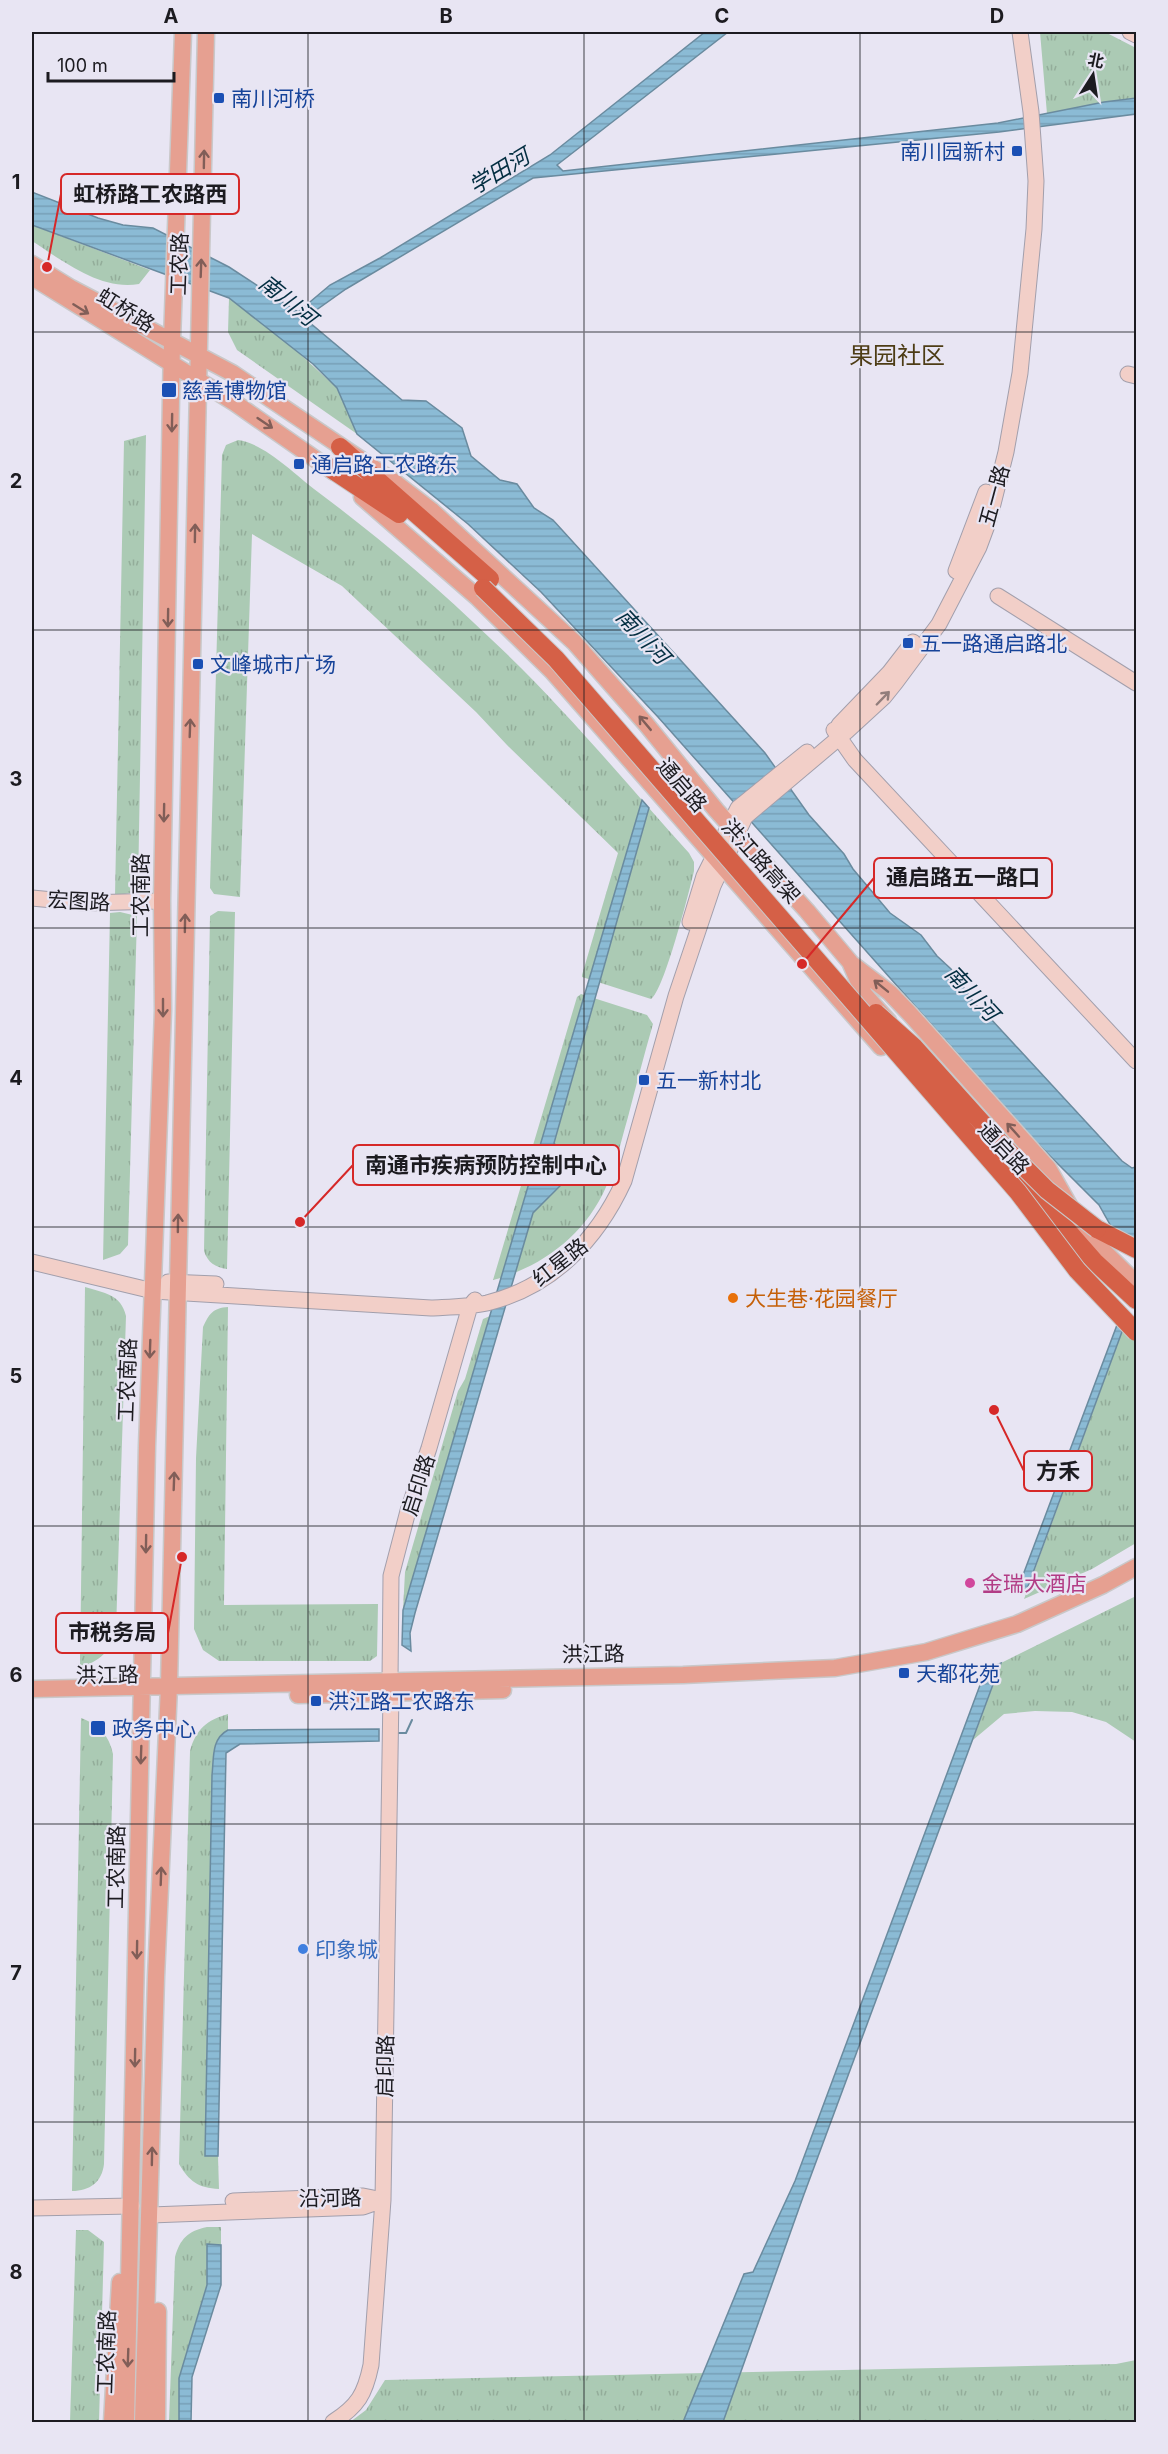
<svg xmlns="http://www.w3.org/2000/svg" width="1168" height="2454" viewBox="0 0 1168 2454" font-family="Inter,'Noto Sans SC',sans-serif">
<defs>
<pattern id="grass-tufts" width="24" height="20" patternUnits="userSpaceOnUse" patternTransform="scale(1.5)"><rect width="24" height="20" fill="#abcab4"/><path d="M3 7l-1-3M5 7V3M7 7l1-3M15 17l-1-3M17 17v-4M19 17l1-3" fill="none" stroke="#93ad9a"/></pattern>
<pattern id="water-rules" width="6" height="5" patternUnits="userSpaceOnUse" patternTransform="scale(1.5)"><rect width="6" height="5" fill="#8bbbd5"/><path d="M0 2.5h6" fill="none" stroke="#77a0b7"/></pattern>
</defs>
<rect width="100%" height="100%" fill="#e8e5f3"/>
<path fill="url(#grass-tufts)" d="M1040,32h65l31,16v50l-32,4 -57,12z
M32,225l118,45 -11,14c-38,7 -76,-23 -107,-43z
M229,298l49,36 59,54 20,46 -120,-84 -9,-18z
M146,435l-8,454 -3,3 -20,4 9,-455z
M238,440c25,3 56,33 76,49 62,46 121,96 177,150 71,66 133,142 198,214l5,9v9c-5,21 -30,120 -43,128l-69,-22v-2l36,-122 -111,-108 -31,-33 -134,-126 -90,-52 -12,363 -26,-3 -4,-6 12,-433 4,-10z
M218,911l17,1 -8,357c-12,-2 -19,-6 -23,-18l6,-335z
M120,912l17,4 -9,329 -8,9 -17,6 7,-347z
M581,994l66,21 6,9c-9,31 -17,62 -25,93 -7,24 -12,48 -22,70 -21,48 -64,80 -113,93l84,-283z
M85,1287c19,6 36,7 41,29l-10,315c-4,19 -17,31 -36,36z
M228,1307l-4,298 154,-1 -1,52 -7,5h-151l-16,-11 -9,-21 2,-171 7,-131c6,-13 10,-19 25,-20z
M490,1316l-87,294 2,-38 53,-181 7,-12 18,-60z
M1123,1329l13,13v201l-44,26 -68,30z
M1136,1596v146l-30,-20 -34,-10 -37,-1 -31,3 -31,26 28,-77z
M228,1714v16c-17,9 -14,28 -16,45l-7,380 13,1 1,33c-21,-1 -30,-8 -40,-25l11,-413c6,-22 17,-31 38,-37z
M81,1718c18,7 28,17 32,36l-9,410c-2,18 -14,27 -32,27z
M207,2227h14v18h-14v40l-28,93v44h-10l6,-165c5,-18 13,-26 32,-30z
M76,2230h12l16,12 -5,180h-29z
M1136,2360v62h-786l16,-12 19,-30 731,-16z"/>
<path fill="url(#water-rules)" stroke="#6a8b9f" stroke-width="1.5" d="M705,32h23l-171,133 6,6 435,-48 106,-21 32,-4v16l-137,18 -466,46 -187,111 -31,22 -6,11 93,78 24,1 36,27 9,28 29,24 17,4 17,24 19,12 212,233 44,62 35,39 9,15 37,44 31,22 16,21 14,13 23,34 16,15 132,143 10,7 4,-1v88l-24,-27 -13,-23 -64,-64 -377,-424 -117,-125 -73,-68 -111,-90 -20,-46 -24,-24 -84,-66 -197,-73v-33l66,26 25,7 30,3 76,39 69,45 32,-27 50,-27 170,-103z
M642,800l7,8 -95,335 14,21 -3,17 -32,32 -118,400 -5,20 1,18 -9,-6 1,-35z
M1117,1325l6,4 -96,260 -10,2z
M1001,1663l-198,534 -80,225h-40l61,-148 9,-2 42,-91 191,-512z
M379,1729v12l-139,3 -14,9 -8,403h-13l7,-381c2,-17 -1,-36 16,-45z
M207,2244l14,1v40l-29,92 -1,45h-12v-44l28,-93z"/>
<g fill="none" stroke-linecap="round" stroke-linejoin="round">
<path stroke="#6a8b9f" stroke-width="2" d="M397,1733h9l6,-13"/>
<g stroke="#a29fac" stroke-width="17">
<path id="secondary" d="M1130,32l6,3
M1128,374l8,2
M956,571l30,-79
M998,596l138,87
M839,725l50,-52 24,-31
M834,730l21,30 281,301
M32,898l52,5 78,-2
M690,922l14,-46 34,-68 69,-56
M32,1262l121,29 278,17c19,-1 38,-1 56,-5 65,-16 110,-63 137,-122l52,-185 37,-110 32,-69 102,-86 37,-34 12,-15 43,-58 40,-77 10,-27 17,-68 14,-79 14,-144 2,-48 -5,-69 -11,-80
M168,1282l48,2
M390,1681l1,-105 17,-65 21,-63 41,-142 5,-6
M233,2201l130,-5 20,4
M32,2208l100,-2
M151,2215l212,-8 20,-7
M333,2422c25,-16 32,-28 38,-57l12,-165 8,-507"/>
</g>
<g stroke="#c9c8c9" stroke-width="19">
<path id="primary" d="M32,264l39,24 161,85 165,111 34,26 143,132 72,82 70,86 91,101 43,51 14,32 24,27
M32,277l203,126 99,69
M362,497l115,100 75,74 329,376
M852,964l38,29 20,21 138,154 22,39
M1062,1210l74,73
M32,1689l651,-14 152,-7 91,-16 91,-28 86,-39 33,-18
M298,1695l205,-5
M112,2422l8,-140
M126,2422l21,-976 16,-436 -1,-109 10,-561 11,-308
M143,2422l13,-445 13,-291 37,-1654
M157,2422l1,-111"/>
</g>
<g stroke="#c9c8c9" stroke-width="20">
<path id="highway" d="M340,447l150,132
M325,465l74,49
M1003,1157l91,104 42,39
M1097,1229l39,20"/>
</g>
<use href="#secondary" stroke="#f2cfc8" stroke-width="15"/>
<use href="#primary" stroke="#e6a091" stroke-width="16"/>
<use href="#highway" stroke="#d56047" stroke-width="18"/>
<g stroke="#c9c8c9" stroke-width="20" stroke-linecap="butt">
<path id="highway-bridge" d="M483,588l73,71 462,533 59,78 59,62
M876,1013l38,34 88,98 45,45 50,39"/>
</g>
<use href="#highway-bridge" stroke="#d56047" stroke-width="18"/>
</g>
<defs><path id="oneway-shaft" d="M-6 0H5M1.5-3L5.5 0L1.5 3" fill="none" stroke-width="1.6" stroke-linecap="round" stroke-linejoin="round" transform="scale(1.5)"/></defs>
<g stroke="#815e58">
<use href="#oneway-shaft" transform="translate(204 159) rotate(-89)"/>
<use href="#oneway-shaft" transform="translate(201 268) rotate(-88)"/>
<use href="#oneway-shaft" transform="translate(81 309) rotate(32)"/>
<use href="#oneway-shaft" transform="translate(172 423) rotate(91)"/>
<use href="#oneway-shaft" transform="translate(265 423) rotate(34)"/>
<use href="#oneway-shaft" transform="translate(195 533) rotate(-89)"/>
<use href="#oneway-shaft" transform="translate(168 618) rotate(91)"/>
<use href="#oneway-shaft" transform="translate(645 723) rotate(-130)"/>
<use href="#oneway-shaft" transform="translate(190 728) rotate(-88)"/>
<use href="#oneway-shaft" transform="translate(164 813) rotate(91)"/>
<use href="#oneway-shaft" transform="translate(185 923) rotate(-89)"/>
<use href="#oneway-shaft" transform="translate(881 986) rotate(-141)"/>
<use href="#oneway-shaft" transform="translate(163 1008) rotate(90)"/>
<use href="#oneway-shaft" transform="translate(1013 1130) rotate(-132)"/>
<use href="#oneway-shaft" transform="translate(178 1223) rotate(-89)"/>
<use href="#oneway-shaft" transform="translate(150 1349) rotate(92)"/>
<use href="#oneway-shaft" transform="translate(174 1481) rotate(-88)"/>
<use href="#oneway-shaft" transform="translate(146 1544) rotate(91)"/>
<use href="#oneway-shaft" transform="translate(141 1755) rotate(92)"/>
<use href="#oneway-shaft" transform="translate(161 1876) rotate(-88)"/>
<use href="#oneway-shaft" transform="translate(137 1950) rotate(91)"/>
<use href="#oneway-shaft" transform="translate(135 2058) rotate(91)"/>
<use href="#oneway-shaft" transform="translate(152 2156) rotate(-89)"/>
<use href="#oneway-shaft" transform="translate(128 2358) rotate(92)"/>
</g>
<use stroke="#927e7c" href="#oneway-shaft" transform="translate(883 698) rotate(-46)"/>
<path fill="none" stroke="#1c1b20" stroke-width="1.5" stroke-opacity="0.55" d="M308,32v2390M584,32v2390M860,32v2390M32,332h1104M32,630h1104M32,928h1104M32,1227h1104M32,1526h1104M32,1824h1104M32,2122h1104"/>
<g fill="#1a4fb4" stroke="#e8e5f3" stroke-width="2">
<rect x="213" y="92" width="12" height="12" rx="3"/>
<rect x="1011" y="145" width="12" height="12" rx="3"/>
<rect x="161" y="382" width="16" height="16" rx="3"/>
<rect x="293" y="458" width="12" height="12" rx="3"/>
<rect x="902" y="637" width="12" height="12" rx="3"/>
<rect x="192" y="658" width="12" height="12" rx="3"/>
<rect x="638" y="1074" width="12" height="12" rx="3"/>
<rect x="898" y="1667" width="12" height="12" rx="3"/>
<rect x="310" y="1695" width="12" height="12" rx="3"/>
<rect x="90" y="1720" width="16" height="16" rx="3"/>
</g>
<circle fill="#e8710a" stroke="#e8e5f3" stroke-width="2" cx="733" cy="1298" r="6"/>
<circle fill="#d1479c" stroke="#e8e5f3" stroke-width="2" cx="970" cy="1583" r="6"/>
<circle fill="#3f7fe0" stroke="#e8e5f3" stroke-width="2" cx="303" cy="1949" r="6"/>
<g text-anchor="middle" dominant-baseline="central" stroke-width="4.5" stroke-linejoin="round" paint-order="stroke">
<g font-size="21" fill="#164399" stroke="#e8e5f3" text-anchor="start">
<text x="231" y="98">南川河桥</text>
<text x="1005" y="151" text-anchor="end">南川园新村</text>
<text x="182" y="390">慈善博物馆</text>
<text x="311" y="464">通启路工农路东</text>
<text x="920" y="643">五一路通启路北</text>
<text x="210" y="664">文峰城市广场</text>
<text x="656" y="1080">五一新村北</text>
<text x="916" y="1673">天都花苑</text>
<text x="328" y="1701">洪江路工农路东</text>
<text x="112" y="1728">政务中心</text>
</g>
<g font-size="21" fill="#1c1b20" stroke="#e8e5f3">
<text transform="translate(179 264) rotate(-88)">工农路</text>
<text transform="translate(126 310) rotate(32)">虹桥路</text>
<text transform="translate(994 496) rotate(-75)">五一路</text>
<text transform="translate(682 785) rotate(49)">通启路</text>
<text transform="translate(761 861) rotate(48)">洪江路高架</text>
<text transform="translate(140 895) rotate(-90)">工农南路</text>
<text transform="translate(79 901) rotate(3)">宏图路</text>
<text transform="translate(1004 1148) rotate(47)">通启路</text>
<text transform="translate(560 1262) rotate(-38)">红星路</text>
<text transform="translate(127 1380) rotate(-88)">工农南路</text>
<text transform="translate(418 1485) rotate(-72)">启印路</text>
<text transform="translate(593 1654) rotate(-1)">洪江路</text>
<text transform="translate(107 1675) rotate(-1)">洪江路</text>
<text transform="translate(116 1867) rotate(-89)">工农南路</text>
<text transform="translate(385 2066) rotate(-89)">启印路</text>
<text transform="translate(330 2198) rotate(-1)">沿河路</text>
<text transform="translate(106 2352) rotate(-88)">工农南路</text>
</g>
<g font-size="21" fill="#c56008" stroke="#e8e5f3" text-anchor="start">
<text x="745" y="1298">大生巷·花园餐厅</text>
</g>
<g font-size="21" fill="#b23c85" stroke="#e8e5f3" text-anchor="start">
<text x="982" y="1583">金瑞大酒店</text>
</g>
<g font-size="21" fill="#366cbe" stroke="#e8e5f3" text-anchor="start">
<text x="315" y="1949">印象城</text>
</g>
<g font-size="22" font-style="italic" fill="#032e41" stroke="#e8e5f3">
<text transform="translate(499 171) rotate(-31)">学田河</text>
<text transform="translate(288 300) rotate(39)">南川河</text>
<text transform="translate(643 636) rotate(47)">南川河</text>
<text transform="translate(972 993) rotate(47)">南川河</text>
</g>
<g font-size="24" fill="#4d3c15" stroke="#e8e5f3">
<text x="897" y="355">果园社区</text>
</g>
</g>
<path fill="none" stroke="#d62828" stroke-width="2" d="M47 267L61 194M802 964L874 878M300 1222L353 1165M994 1410L1024 1471M182 1557L168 1633"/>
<g fill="#d62828" stroke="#e8e5f3" stroke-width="2">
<circle cx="47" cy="267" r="6"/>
<circle cx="802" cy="964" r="6"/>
<circle cx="300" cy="1222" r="6"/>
<circle cx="994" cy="1410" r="6"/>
<circle cx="182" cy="1557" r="6"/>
</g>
<g fill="#e8e5f3" stroke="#d62828" stroke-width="2">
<rect x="61" y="174" width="178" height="40" rx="6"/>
<rect x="874" y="858" width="178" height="40" rx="6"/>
<rect x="353" y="1145" width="266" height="40" rx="6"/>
<rect x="1024" y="1451" width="68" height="40" rx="6"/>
<rect x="56" y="1613" width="112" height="40" rx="6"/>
</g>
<g font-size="22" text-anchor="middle" font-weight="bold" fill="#1c1b20">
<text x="150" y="202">虹桥路工农路西</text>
<text x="963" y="885">通启路五一路口</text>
<text x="486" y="1173">南通市疾病预防控制中心</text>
<text x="1058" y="1479">方禾</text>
<text x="112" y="1640">市税务局</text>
</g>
<rect width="1168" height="2454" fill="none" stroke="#e8e5f3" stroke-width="66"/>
<g transform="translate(1093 75) rotate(12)" stroke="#e8e5f3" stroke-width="4.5" paint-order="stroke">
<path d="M0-4.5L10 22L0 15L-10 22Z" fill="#1c1b20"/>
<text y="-9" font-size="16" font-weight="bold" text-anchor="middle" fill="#1c1b20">北</text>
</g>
<path d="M48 72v9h126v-9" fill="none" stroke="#1c1b20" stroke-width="3"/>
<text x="57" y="72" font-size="18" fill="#1c1b20" stroke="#e8e5f3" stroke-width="4.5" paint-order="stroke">100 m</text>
<rect x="33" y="33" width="1102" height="2388" fill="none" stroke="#1c1b20" stroke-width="2"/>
<g font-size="20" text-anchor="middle" font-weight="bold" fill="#1c1b20">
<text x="171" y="23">A</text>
<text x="446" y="23">B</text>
<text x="722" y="23">C</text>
<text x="997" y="23">D</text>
<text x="16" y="189">1</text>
<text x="16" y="488">2</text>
<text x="16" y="786">3</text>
<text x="16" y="1085">4</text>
<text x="16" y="1383">5</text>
<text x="16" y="1682">6</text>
<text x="16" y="1980">7</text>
<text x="16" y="2279">8</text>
</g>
</svg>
